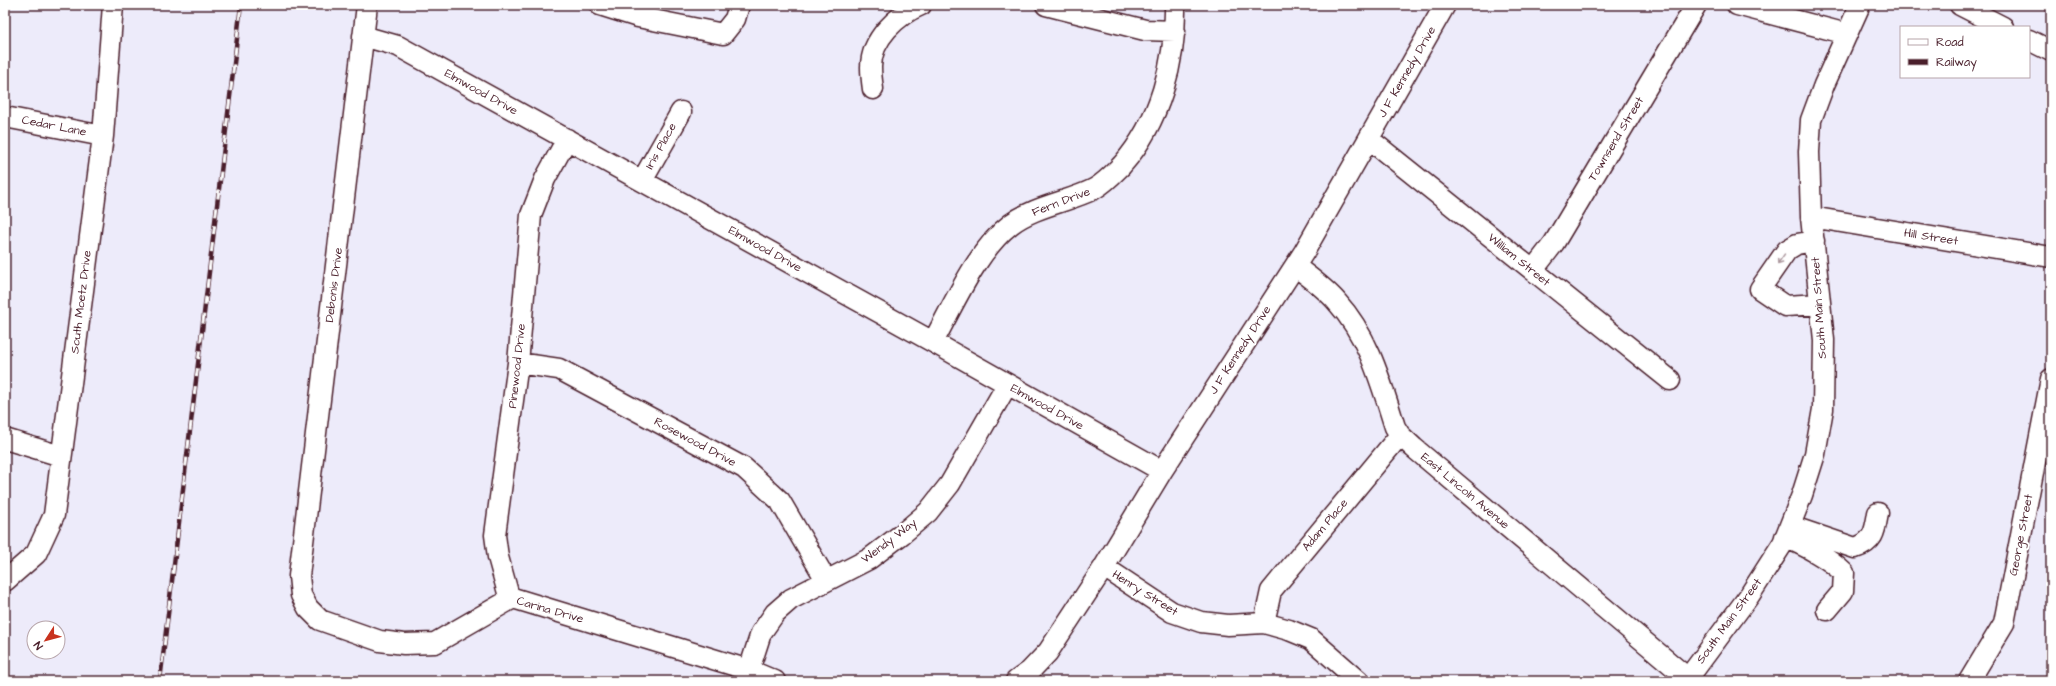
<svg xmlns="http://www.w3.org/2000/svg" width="2056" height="686" viewBox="0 0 2056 686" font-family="'Architects Daughter',sans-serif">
<rect width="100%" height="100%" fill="#edebfa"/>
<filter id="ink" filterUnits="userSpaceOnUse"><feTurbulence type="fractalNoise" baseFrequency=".025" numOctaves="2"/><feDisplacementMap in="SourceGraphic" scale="8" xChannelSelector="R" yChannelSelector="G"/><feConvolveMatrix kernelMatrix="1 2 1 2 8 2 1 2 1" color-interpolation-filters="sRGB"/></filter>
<g filter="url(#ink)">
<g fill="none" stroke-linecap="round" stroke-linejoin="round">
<g stroke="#4a1f2b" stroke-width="23">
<path id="minor" d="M367,5l-68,571 2,19 7,13 12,12 60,21 24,3 31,-1 78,-45 236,72 26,11
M600,5l38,12 85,17 12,-15 4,-14
M1046,5l99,25 30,1
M1737,5l110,29
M1960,5l43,22
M363,36l35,10 535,296 229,129
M2029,40l22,11
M873,89c-1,-7 -2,-15 -2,-22 0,-28 26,-52 50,-62
M5,117l98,19
M1369,139l301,241
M642,181l39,-69
M1811,217l240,40
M1814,241l-17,3 -10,6 -27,39 25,17 35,-2
M1295,266c14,11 30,22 42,36 32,35 44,81 58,125l5,8 14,13 277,233
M1533,270l21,-27 142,-238
M933,342c21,-38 44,-92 78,-118 24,-18 57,-22 83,-35 11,-6 20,-16 28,-24 38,-43 54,-104 53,-160
M518,363l41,6 185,99 36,33 46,79
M5,439l56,17
M1790,526l65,22c19,-6 20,-17 23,-35
M1785,537c22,10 42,20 59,36l-1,18 -16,19
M1104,567l68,45 29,10 27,3 36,-2 25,7 22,9 48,42
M5,581l31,-27 18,-39 49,-379 10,-131
M510,600l-12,-43 -3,-22 23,-172 13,-148 14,-36 22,-40
M1264,623l7,-32 129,-156
M749,670l12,-37 14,-20 16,-14 78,-40 33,-25 26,-22 22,-28 57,-99
M1016,681l14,-10 18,-19 56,-85 58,-96 142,-219 141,-247
M1686,681l63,-85 34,-53 19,-48 13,-41 8,-45 1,-69 -13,-123 -2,-65 2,-32 13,-35 36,-80
M1969,681l35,-58 47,-244"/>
</g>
<use href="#minor" stroke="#fff" stroke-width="20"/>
<g stroke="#4a1f2b" stroke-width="4.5">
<path id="rail" d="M160,681l81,-676"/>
</g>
<use href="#rail" stroke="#fff" stroke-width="3" stroke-dasharray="9" stroke-linecap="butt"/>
</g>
<defs><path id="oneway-shaft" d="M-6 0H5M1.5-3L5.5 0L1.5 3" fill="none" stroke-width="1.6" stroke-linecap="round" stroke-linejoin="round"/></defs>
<use stroke="#ae9aa0" href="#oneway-shaft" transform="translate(1781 259) rotate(125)"/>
</g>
<g text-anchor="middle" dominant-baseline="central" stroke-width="4" stroke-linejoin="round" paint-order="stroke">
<g font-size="12" fill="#4a1f2b" stroke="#fff">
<text transform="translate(1407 72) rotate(-60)">J F Kennedy Drive</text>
<text transform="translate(481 92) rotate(29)">Elmwood Drive</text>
<text transform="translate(54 126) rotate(11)">Cedar Lane</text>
<text transform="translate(1616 139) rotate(-59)">Townsend Street</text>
<text transform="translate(661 146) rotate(-61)">Iris Place</text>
<text transform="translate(1061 202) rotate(-21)">Fern Drive</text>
<text transform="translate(1931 237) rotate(9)">Hill Street</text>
<text transform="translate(765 249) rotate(29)">Elmwood Drive</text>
<text transform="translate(1519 260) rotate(39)">William Street</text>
<text transform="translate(334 285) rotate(-83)">Debonis Drive</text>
<text transform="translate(81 302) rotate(-83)">South Moetz Drive</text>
<text transform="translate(1819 308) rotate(-94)">South Main Street</text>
<text transform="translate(1240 350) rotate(-57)">J F Kennedy Drive</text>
<text transform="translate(517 366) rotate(-84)">Pinewood Drive</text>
<text transform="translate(1047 407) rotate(29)">Elmwood Drive</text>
<text transform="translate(695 442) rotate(28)">Rosewood Drive</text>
<text transform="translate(1465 491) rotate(40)">East Lincoln Avenue</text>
<text transform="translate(1325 525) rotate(-50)">Adam Place</text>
<text transform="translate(2021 535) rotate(-79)">George Street</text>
<text transform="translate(889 541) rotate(-37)">Wendy Way</text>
<text transform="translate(1145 593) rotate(32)">Henry Street</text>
<text transform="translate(550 610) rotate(16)">Carina Drive</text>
<text transform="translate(1729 621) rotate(-54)">South Main Street</text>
</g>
</g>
<rect width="2056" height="686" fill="none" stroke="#fff" stroke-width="20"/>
<rect x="10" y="10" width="2036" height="666" fill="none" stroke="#4a1f2b" stroke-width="1.5" filter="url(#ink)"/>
<rect x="1900" y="26" width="130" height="52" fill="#ffffff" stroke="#b7a5aa"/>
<rect x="1908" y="39" width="20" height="6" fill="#ffffff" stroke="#b7a5aa"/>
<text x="1936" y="46" font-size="12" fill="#4a1f2b">Road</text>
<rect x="1908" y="59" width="20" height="6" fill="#4a1f2b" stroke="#b7a5aa"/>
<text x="1936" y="66" font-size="12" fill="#4a1f2b">Railway</text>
<g transform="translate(46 640) rotate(234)"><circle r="19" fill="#ffffff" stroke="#b7a5aa"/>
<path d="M0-3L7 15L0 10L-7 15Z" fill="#c8321e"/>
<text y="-6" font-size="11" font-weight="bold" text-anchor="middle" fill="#4a1f2b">N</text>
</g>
</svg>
